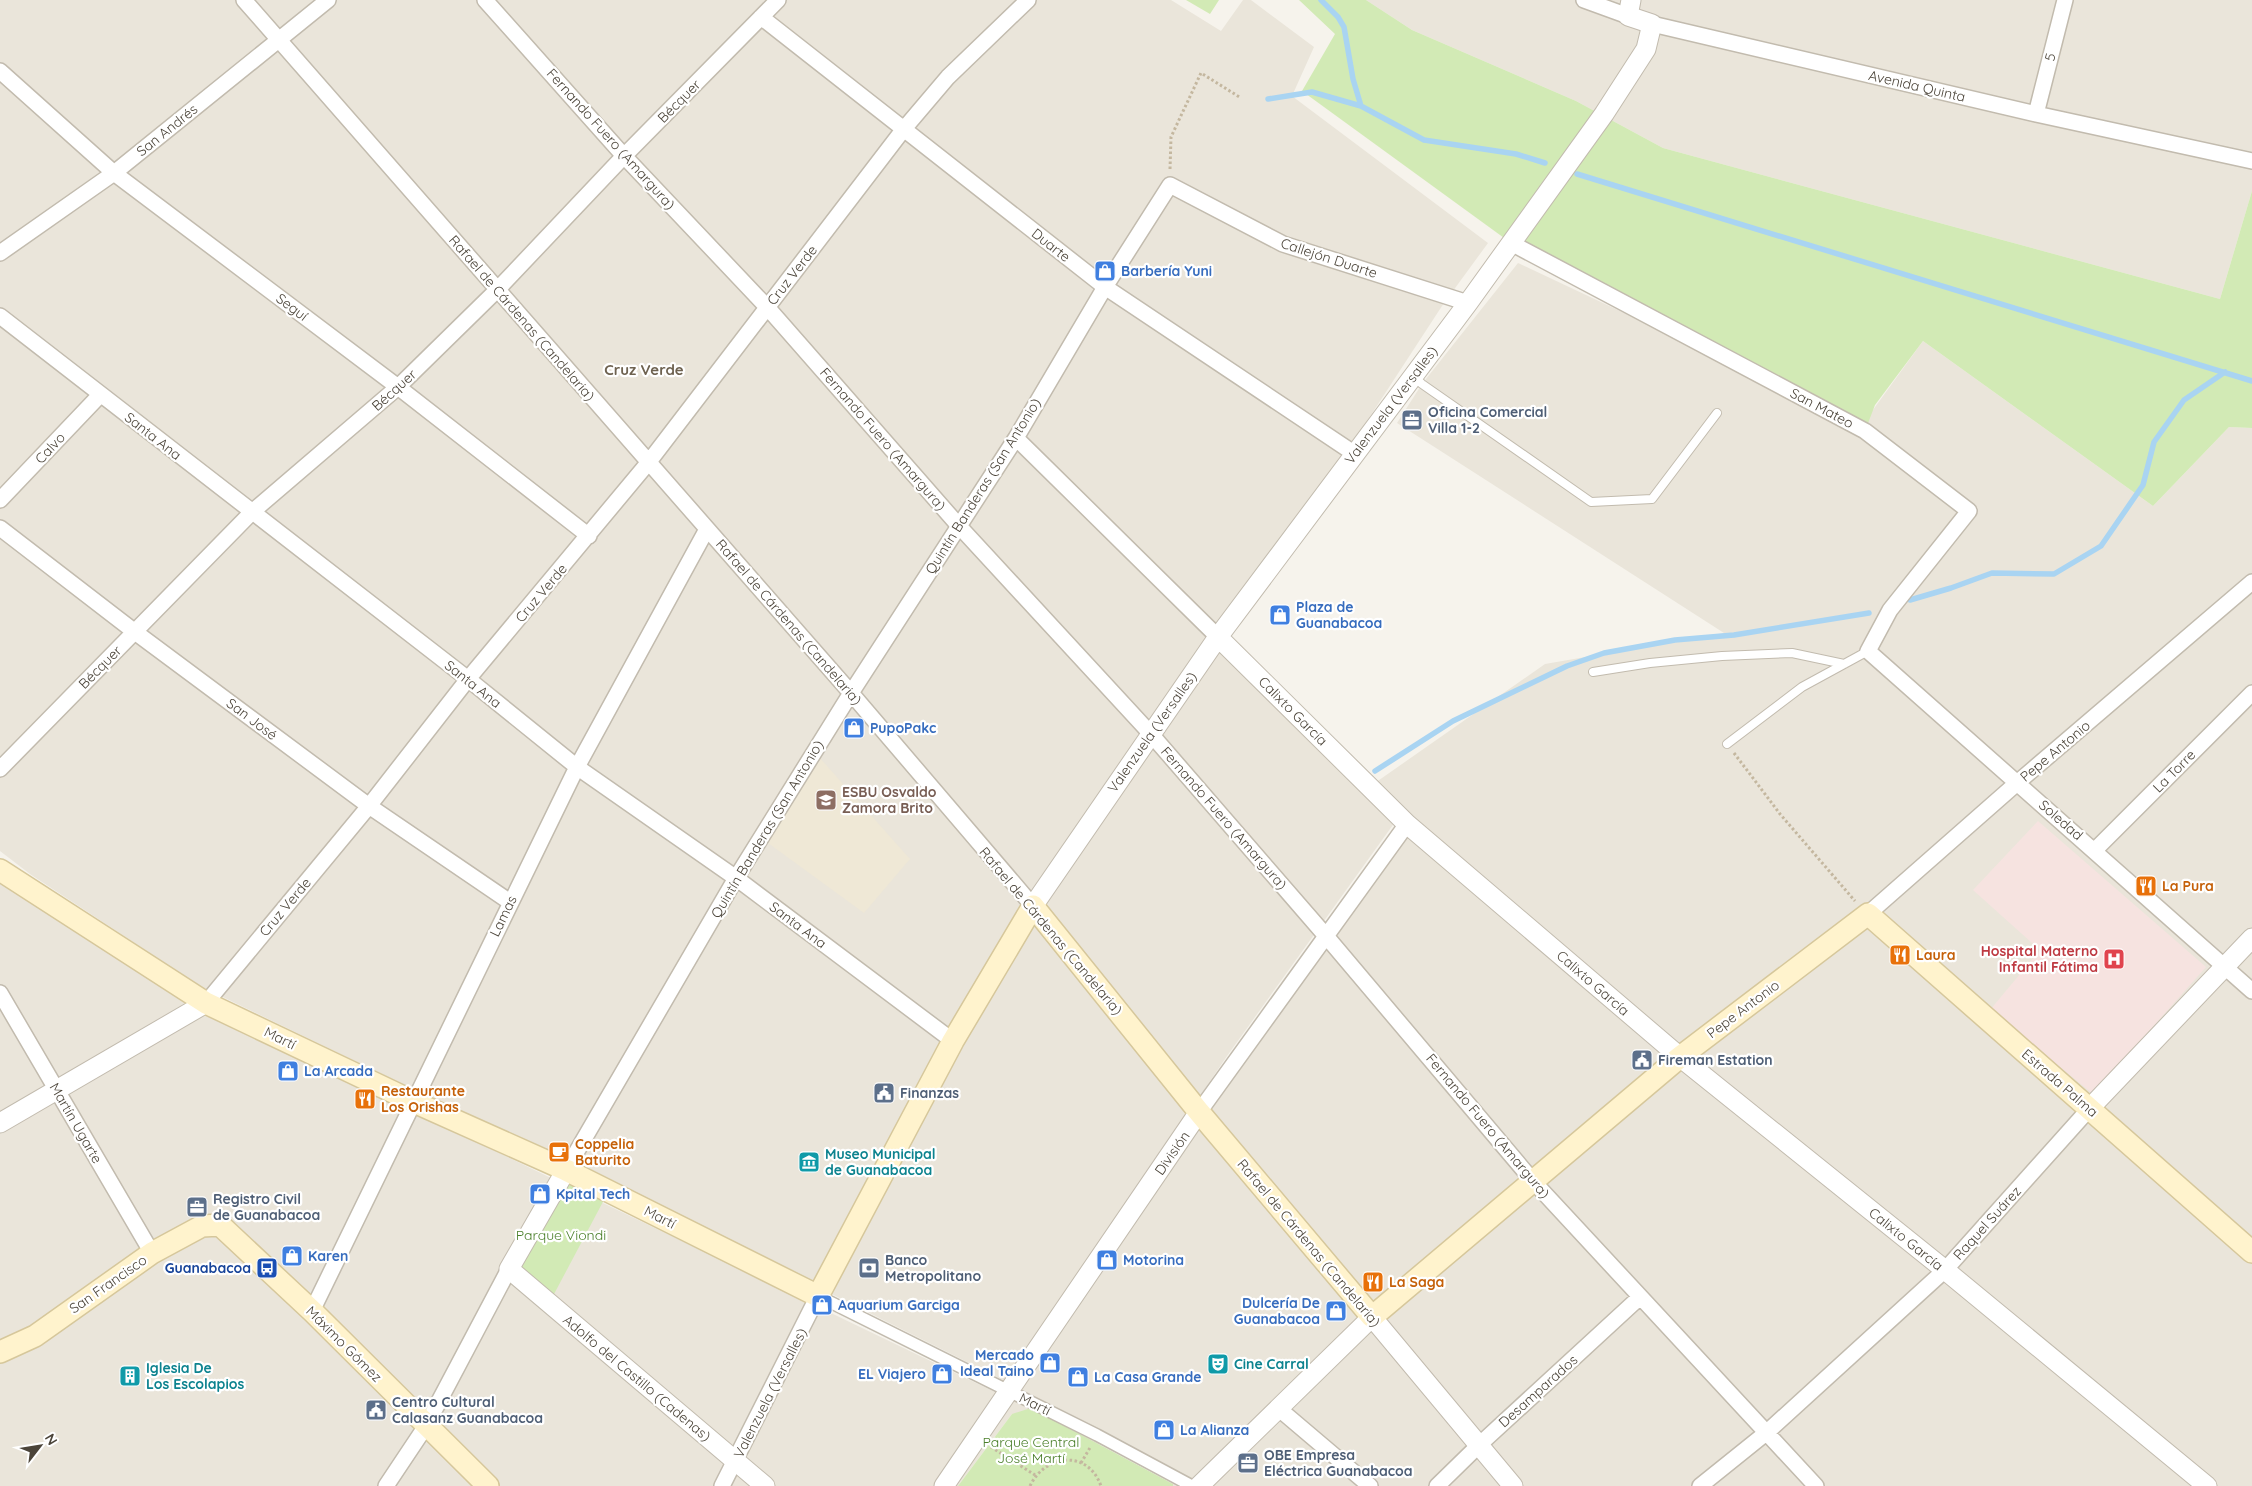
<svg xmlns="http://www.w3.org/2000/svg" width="2252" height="1486" viewBox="0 0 2252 1486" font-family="Quicksand,sans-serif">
<rect width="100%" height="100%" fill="#f6f3ec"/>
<path fill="#eae5da" d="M0,0h1171l50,31 22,-31h8l63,47 -22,49 196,147 -46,63 -105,161 -124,168 182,187 -168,234 -220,326 -325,-163 -482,-233 -170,-112 -30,-23z
M1366,0h886v191l-32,108 -557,-151 -87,-47 -164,-71z
M1518,263l344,162 61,-84 230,165 76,-79 23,1v1058h-1079v-2l-69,-38 -92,-32 -54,72h-14l463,-661 -35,-40 173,-121 179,-31 -327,-210 25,-39z
M0,878l431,242 568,274 -63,92h-936z"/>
<path fill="#efe8d6" d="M819,757l91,102 -46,54 -96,-70z"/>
<path fill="#f6e3e0" d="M2038,821l168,146 -113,127 -103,-84 50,-60 -67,-60z"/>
<path fill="#d2eab5" d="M1186,0h33l-9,14z
M1299,0h67l46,30 164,71 87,47 557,151 32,-108v237l-23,-1 -76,79 -230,-165 -48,64 -10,26 -354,-188 -209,-152 33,-57z
M566,1180l39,18 -52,98 -34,-28z
M1031,1408l142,76v2h-215l54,-72z"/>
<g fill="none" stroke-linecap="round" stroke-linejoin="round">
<path stroke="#a9d4f2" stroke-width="5.5" d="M1321,0l17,17 6,10 9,52 8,27
M1268,99l44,-7 49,14 63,34 92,14 29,9
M1577,174l675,207
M1910,600l41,-12 41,-15 62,1 47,-28 42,-61 11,-43 30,-42 41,-28
M1375,771l78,-50 114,-55 37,-13 71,-13 59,-5 135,-22"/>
<g stroke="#c2bbae" stroke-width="10">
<path id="service" d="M1413,376l9,8 169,118 61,-3 65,-86
M1593,672l57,-9 72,-7 70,-3 52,11
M1727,744l75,-57 66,-36"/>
</g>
<g stroke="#c2bbae" stroke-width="14">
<path id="pedestrian" d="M818,1296l279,139 95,51"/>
</g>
<g stroke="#c2bbae" stroke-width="18">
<path id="minor" d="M244,0l607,693 182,213
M485,0l139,156 143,151 192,219 191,207 176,203 207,245 283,305
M1584,0l44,16
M761,17l344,270 250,167
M1652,24l384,90 216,47
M0,71l114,102 284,214 191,149
M2036,114l29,-114
M1511,243l354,188 104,80 -79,99 -22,41 384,340
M0,253l114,-80 214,-173
M0,316l468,363 109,88 159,111 217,163
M1016,438l202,199
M0,500l100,-105
M0,528l135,104 234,174 141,96
M0,769l252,-257 146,-125 99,-97 127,-134 154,-156
M2095,850l157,-157
M1868,914l149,-131 235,-201
M0,993l152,260
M206,1003l163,-197 99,-127 180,-216 255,-333 45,-53 80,-77
M1199,1112l208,-288
M566,1170l170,-292 115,-185 165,-255 89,-151 65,-102 113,59 185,59
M312,1311l265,-544 130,-238
M1278,1408l92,78
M386,1486l40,-60 83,-157
M722,1486l96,-190
M1437,1486l41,-40 162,-149
M1700,1486l66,-53 179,-163 145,-162"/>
</g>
<g stroke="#c2bbae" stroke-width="21">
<path id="tertiary" d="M1218,637l189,187 273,233 265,213 262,216
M1033,906l185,-269 250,-334 136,-189 42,-65 6,-25 -24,-8 3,-16
M2090,1108l162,-170
M0,1123l206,-120
M566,1170l-57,99 256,217
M944,1486l255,-374
M1199,1486l173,-169 141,169"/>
</g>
<g stroke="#d6c79b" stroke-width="24">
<path id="secondary" d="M0,870l206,133 208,99 152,68 252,126 135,-255 80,-135 166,206 173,205 308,-260 188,-143 384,338
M0,1352l35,-16 117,-83 50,-27 18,-1 92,86 176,175"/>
</g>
<path stroke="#c4b79f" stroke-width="3" stroke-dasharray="2.5 2.5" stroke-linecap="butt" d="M1170,169l1,-32 30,-64 40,25
M1734,753l46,61 75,87
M991,1447l44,28
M1081,1463l10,-17
M1030,1486c15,-32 58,-37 71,0"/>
<use href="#service" stroke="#fff" stroke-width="8"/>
<use href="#pedestrian" stroke="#fff" stroke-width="11"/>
<use href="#minor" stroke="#fff" stroke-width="15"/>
<use href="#tertiary" stroke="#fff" stroke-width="19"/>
<use href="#secondary" stroke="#fff3cd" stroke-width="21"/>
</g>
<defs>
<g id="shop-square" transform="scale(1.125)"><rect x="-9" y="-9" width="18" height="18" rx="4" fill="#3f7fe0" stroke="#fff"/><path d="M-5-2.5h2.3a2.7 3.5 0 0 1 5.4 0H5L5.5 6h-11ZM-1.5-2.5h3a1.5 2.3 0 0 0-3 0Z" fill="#fff"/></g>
<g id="office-square" transform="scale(1.125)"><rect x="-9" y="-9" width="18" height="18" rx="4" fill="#5c6f8a" stroke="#fff"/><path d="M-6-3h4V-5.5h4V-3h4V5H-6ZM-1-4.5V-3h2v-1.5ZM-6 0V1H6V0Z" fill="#fff"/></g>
<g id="school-square" transform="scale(1.125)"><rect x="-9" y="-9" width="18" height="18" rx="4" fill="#8d6e63" stroke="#fff"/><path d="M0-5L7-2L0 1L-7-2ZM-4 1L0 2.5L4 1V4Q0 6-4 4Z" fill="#fff"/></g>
<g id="restaurant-square" transform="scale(1.125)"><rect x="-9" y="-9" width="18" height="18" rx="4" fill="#e8710a" stroke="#fff"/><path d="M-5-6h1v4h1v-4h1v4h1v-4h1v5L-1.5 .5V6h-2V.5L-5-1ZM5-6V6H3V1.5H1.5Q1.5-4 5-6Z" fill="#fff"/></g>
<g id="hospital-square" transform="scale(1.125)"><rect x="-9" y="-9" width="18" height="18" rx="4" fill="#e0444e" stroke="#fff"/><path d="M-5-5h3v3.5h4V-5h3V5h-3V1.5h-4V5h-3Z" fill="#fff"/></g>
<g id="civic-square" transform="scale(1.125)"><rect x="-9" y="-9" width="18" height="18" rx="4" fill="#5c6f8a" stroke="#fff"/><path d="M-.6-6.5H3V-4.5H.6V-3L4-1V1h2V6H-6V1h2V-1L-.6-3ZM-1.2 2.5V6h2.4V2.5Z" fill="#fff"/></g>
<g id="cafe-square" transform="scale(1.125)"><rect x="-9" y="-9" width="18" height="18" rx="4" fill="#e8710a" stroke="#fff"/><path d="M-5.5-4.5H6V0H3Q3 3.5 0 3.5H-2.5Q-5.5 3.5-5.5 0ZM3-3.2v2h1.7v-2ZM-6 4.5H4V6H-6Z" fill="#fff"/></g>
<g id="museum-square" transform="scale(1.125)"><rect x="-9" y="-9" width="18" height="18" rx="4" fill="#0f9aa8" stroke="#fff"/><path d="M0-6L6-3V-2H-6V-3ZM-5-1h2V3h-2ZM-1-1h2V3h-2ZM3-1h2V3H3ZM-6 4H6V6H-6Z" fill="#fff"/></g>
<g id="bus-square" transform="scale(1.125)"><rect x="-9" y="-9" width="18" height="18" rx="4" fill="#1a4fb4" stroke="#fff"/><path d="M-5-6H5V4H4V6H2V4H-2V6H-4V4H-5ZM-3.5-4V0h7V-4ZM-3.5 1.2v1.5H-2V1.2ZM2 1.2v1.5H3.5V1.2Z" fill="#fff"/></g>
<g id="bank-square" transform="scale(1.125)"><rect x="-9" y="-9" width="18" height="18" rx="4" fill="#5c6f8a" stroke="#fff"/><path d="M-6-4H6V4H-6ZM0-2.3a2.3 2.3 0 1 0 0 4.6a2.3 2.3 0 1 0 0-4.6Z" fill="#fff"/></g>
<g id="theatre-square" transform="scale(1.125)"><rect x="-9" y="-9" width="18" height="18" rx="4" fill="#0f9aa8" stroke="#fff"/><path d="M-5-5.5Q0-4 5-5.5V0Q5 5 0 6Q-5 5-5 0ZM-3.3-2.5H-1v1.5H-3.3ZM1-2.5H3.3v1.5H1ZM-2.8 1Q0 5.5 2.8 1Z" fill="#fff"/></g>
<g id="building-square" transform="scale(1.125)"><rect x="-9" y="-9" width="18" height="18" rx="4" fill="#0f9aa8" stroke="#fff"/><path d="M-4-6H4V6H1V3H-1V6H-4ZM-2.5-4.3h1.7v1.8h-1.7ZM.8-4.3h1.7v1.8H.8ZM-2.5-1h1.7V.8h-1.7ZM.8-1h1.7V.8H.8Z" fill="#fff"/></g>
</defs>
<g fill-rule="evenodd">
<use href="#shop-square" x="1105" y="271"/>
<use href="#office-square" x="1412" y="420"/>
<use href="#shop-square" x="1280" y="615"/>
<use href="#shop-square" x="854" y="728"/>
<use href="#school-square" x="826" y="800"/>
<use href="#restaurant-square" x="2146" y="886"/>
<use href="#restaurant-square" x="1900" y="955"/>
<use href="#hospital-square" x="2114" y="959"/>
<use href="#civic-square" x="1642" y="1060"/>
<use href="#shop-square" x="288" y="1071"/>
<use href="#civic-square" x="884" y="1093"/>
<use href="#restaurant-square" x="365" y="1099"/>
<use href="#cafe-square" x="559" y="1152"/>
<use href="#museum-square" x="809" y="1162"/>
<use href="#shop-square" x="540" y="1194"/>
<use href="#office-square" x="197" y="1207"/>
<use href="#shop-square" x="292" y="1256"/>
<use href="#shop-square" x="1107" y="1260"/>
<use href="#bus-square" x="267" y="1268"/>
<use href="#bank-square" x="869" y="1268"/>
<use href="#restaurant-square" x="1373" y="1282"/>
<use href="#shop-square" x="822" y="1305"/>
<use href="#shop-square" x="1336" y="1311"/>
<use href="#shop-square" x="1050" y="1363"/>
<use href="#theatre-square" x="1218" y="1364"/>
<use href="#shop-square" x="942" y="1374"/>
<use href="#building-square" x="130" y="1376"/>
<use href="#shop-square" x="1078" y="1377"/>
<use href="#civic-square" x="376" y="1410"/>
<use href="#shop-square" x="1164" y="1430"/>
<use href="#office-square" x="1248" y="1463"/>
</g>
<g text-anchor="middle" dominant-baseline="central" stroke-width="4.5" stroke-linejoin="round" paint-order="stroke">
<g font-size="14" fill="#4b4439" stroke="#fff">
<text transform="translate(2050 57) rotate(-76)">5</text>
<text transform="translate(1917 86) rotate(13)">Avenida Quinta</text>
<text transform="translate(679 101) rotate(-45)">Bécquer</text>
<text transform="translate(167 130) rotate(-39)">San Andrés</text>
<text transform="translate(611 139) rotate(48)">Fernando Fuero (Amargura)</text>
<text transform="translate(1051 245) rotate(38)">Duarte</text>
<text transform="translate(1329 258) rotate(18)">Callejón Duarte</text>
<text transform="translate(792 275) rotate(-52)">Cruz Verde</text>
<text transform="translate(292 307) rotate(37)">Seguí</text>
<text transform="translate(522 318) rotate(49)">Rafael de Cárdenas (Candelaria)</text>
<text transform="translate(394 390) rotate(-42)">Bécquer</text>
<text transform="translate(1391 405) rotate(-53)">Valenzuela (Versalles)</text>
<text transform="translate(1822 408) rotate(28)">San Mateo</text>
<text transform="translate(153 436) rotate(38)">Santa Ana</text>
<text transform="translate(883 439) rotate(49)">Fernando Fuero (Amargura)</text>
<text transform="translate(50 448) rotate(-47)">Calvo</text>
<text transform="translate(983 486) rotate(-58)">Quintín Banderas (San Antonio)</text>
<text transform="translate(541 593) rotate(-50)">Cruz Verde</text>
<text transform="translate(789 622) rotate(49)">Rafael de Cárdenas (Candelaria)</text>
<text transform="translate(100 667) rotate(-45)">Bécquer</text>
<text transform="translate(473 684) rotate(38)">Santa Ana</text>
<text transform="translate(1293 711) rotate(45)">Calixto García</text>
<text transform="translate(252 719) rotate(37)">San José</text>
<text transform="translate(1152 732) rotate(-55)">Valenzuela (Versalles)</text>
<text transform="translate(2055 751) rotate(-40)">Pepe Antonio</text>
<text transform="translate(2174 771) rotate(-45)">La Torre</text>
<text transform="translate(1224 818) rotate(49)">Fernando Fuero (Amargura)</text>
<text transform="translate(2061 820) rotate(41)">Soledad</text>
<text transform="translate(767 829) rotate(-59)">Quintín Banderas (San Antonio)</text>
<text transform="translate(285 907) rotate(-50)">Cruz Verde</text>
<text transform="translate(503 916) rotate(-64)">Lamas</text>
<text transform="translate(798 925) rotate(37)">Santa Ana</text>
<text transform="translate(1051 931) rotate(50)">Rafael de Cárdenas (Candelaria)</text>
<text transform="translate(1593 983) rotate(41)">Calixto García</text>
<text transform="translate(1743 1009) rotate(-37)">Pepe Antonio</text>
<text transform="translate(280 1038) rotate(26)">Martí</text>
<text transform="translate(2060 1083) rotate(41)">Estrada Palma</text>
<text transform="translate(76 1123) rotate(60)">Martín Ugarte</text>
<text transform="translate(1488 1126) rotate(50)">Fernando Fuero (Amargura)</text>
<text transform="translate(1172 1153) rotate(-55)">División</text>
<text transform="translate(660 1217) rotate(27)">Martí</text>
<text transform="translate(1987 1223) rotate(-48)">Raquel Suárez</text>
<text transform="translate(1906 1239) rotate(39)">Calixto García</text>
<text transform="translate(1309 1243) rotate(50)">Rafael de Cárdenas (Candelaria)</text>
<text transform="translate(108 1284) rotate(-35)">San Francisco</text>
<text transform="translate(344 1344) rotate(45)">Máximo Gómez</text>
<text transform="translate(637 1378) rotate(40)">Adolfo del Castillo (Cadenas)</text>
<text transform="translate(1538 1391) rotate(-42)">Desamparados</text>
<text transform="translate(770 1393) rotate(-63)">Valenzuela (Versalles)</text>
<text transform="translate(1035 1404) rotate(26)">Martí</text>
</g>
<g font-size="14" font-weight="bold" fill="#366cbe" stroke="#fff" text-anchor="start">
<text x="1121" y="271">Barbería Yuni</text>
<text x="1296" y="607">Plaza de<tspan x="1296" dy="16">Guanabacoa</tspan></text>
<text x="870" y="728">PupoPakc</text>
<text x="304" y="1071">La Arcada</text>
<text x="556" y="1194">Kpital Tech</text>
<text x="308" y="1256">Karen</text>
<text x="1123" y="1260">Motorina</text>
<text x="1320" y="1303" text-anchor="end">Dulcería De<tspan x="1320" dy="16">Guanabacoa</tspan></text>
<text x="838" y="1305">Aquarium Garciga</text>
<text x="1034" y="1355" text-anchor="end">Mercado<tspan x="1034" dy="16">Ideal Taino</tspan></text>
<text x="926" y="1374" text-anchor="end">EL Viajero</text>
<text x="1094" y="1377">La Casa Grande</text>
<text x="1180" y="1430">La Alianza</text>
</g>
<g font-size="14" font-weight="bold" fill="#4e5e75" stroke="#fff" text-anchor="start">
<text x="1428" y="412">Oficina Comercial<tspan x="1428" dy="16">Villa 1-2</tspan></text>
<text x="1658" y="1060">Fireman Estation</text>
<text x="900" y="1093">Finanzas</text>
<text x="213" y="1199">Registro Civil<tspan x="213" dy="16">de Guanabacoa</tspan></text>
<text x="885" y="1260">Banco<tspan x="885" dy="16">Metropolitano</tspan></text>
<text x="392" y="1402">Centro Cultural<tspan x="392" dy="16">Calasanz Guanabacoa</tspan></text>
<text x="1264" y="1455">OBE Empresa<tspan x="1264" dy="16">Eléctrica Guanabacoa</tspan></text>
</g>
<g font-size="14" font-weight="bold" fill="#785e54" stroke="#fff" text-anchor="start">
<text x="842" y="792">ESBU Osvaldo<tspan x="842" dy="16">Zamora Brito</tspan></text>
</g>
<g font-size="14" font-weight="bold" fill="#c56008" stroke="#fff" text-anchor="start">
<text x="2162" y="886">La Pura</text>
<text x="1916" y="955">Laura</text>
<text x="381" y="1091">Restaurante<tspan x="381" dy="16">Los Orishas</tspan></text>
<text x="575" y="1144">Coppelia<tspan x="575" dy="16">Baturito</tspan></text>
<text x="1389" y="1282">La Saga</text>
</g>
<g font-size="14" font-weight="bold" fill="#be3a42" stroke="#fff" text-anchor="end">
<text x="2098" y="951">Hospital Materno<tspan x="2098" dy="16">Infantil Fátima</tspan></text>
</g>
<g font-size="14" font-weight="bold" fill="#0d838f" stroke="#fff" text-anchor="start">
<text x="825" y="1154">Museo Municipal<tspan x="825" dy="16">de Guanabacoa</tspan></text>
<text x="1234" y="1364">Cine Carral</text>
<text x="146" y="1368">Iglesia De<tspan x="146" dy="16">Los Escolapios</tspan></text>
</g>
<g font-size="14" fill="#4a7f2a" stroke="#fff">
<text x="561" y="1235">Parque Viondi</text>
<text x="1031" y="1442">Parque Central<tspan x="1031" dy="16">José Martí</tspan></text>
</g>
<g font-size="14" font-weight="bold" fill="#164399" stroke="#fff" text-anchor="end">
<text x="251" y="1268">Guanabacoa</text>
</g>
<g font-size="15" font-weight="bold" fill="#6e6250" stroke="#fff">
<text x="644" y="369">Cruz Verde</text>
</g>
</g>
<g transform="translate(40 1446) rotate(59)" stroke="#ffffff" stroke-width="4" paint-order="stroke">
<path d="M0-4L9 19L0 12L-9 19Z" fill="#4b4439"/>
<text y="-8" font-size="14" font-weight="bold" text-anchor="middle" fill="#4b4439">N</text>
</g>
</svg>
